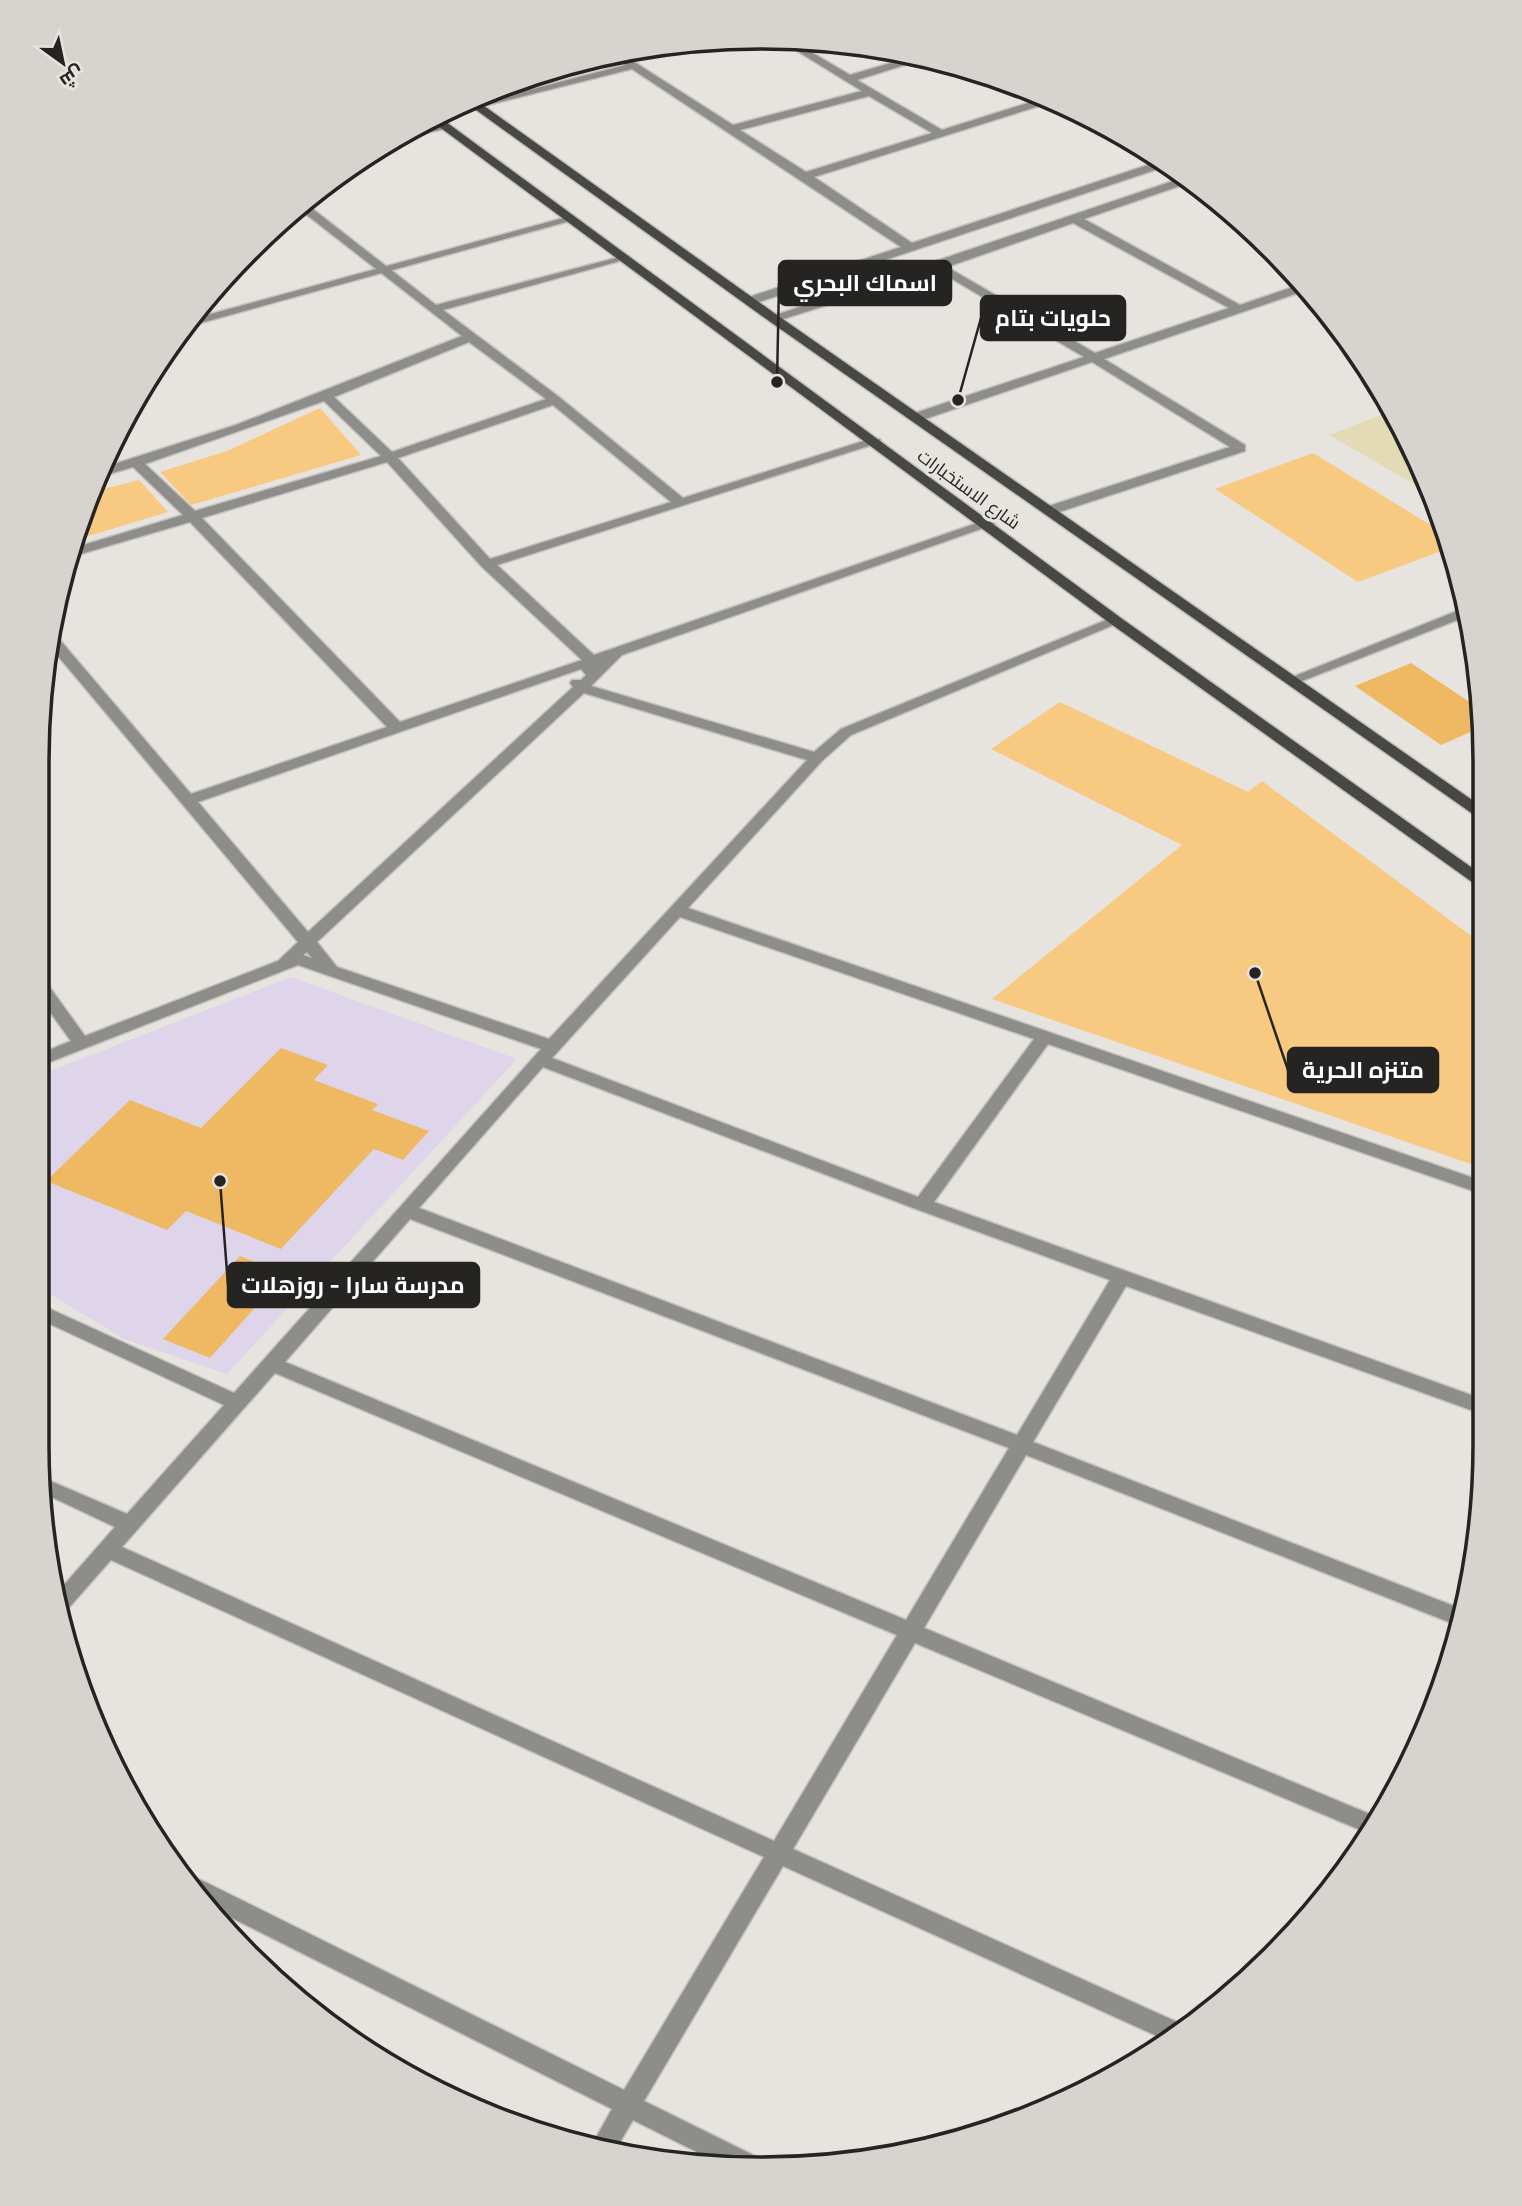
<svg xmlns="http://www.w3.org/2000/svg" width="1522" height="2206" viewBox="0 0 1522 2206" font-family="Inter,Cairo,sans-serif">
<rect width="100%" height="100%" fill="#e7e3de"/>
<path fill="#dfd5ea" d="M291,977l226,82 -290,315 -103,-35 -87,-53v-210z"/>
<path fill="#f8c980" d="M320,408l41,47 -170,50 -31,-33 67,-21z
M1313,453l129,79 5,17 -89,33 -143,-93z
M139,480l29,32 -96,29 19,-49z
M1060,702l188,90 14,-11 223,165v223l-493,-170 190,-154 -191,-96z"/>
<path fill="#e4dbb6" d="M1393,410l17,30 18,52 -99,-57z"/>
<path fill="#efb862" d="M1411,663l69,46 2,18 -41,18 -86,-59z
M281,1048l47,17 -14,15 64,24 -6,6 57,21 -26,29 -29,-11 -93,100 -95,-38 -19,19 -121,-49 84,-81 71,28z
M240,1256l45,18 -75,84 -47,-19z"/>
<g fill="none" stroke-linecap="round" stroke-linejoin="round">
<g stroke="#c4c1bc" stroke-width="3">
<path id="minor" d="M776,38l13,1 61,36 68,-20 9,3 -70,22 85,50 105,-33 8,4 -241,76 98,66 251,-83 7,5 -420,140 -6,-4 2,-3 155,-51 -269,-178 -156,39 -5,-3 154,-40 -16,-11 8,-3 116,74 129,-34zM869,96l63,37 -126,39 -66,-42z
M445,123l4,1v4l-56,12 16,-8z
M1185,177l6,5 -107,37 156,86 62,-21 5,6 -203,69 141,86v6l-189,62h-10v-6l184,-60 -138,-85 -170,58h-10v-6l172,-57 -147,-87 -160,51 -10,-3zM1073,223l156,85 -134,45 -148,-86z
M305,203l131,102 191,-50v4l-184,51 116,87 124,101 187,-59h10l1,3 -384,123 97,90 389,-134 5,-1 7,4 -373,131 -31,31 223,66 27,-23 270,-111 5,-1 7,4 -272,114 -29,26 -134,147 797,274v13l-437,-151 -114,158 551,198v15l-359,-129 -93,156 431,168 -5,16 -433,-171 -102,173 455,190 -9,16 -455,-191 -122,206 393,177 2,3 -20,12 -385,-175 -139,235 121,60 3,8 -41,-2 -94,-47 -17,29 -23,-6 19,-34 -400,-201 -24,-27 7,-3 8,3 421,209 140,-233 -653,-297 -46,52 -6,2 -3,-20 59,-67 -72,-34 -2,-16 86,37 97,-109 -187,-87v-15l197,90 307,-344 -243,-84 -261,102v-12l34,-14 -34,-47v-17l6,1 42,58 193,-75 20,-19 -250,-298 1,-12 5,1 137,161 196,-67 -197,-205 -123,36 3,-9 113,-34 -50,-48 -34,10 3,-9 134,-43 226,-89 -164,-128zM469,342l77,57 -154,53 -58,-55zM324,401l57,55 -186,55 -50,-47zM553,405l118,97 -181,57 -92,-101zM387,462l95,105 100,93 -182,62 -198,-204zM581,669l5,6 -5,5h-9l-2,3 3,4 -265,245 -110,-130zM584,693l223,67 -258,279 -212,-72 -20,-25zM680,917l354,122 -116,158 -366,-139zM307,952l5,6 -9,-3zM543,1067l373,142 194,71 -93,155 -598,-227zM410,1219l599,229 -103,172 -621,-258zM275,1373l622,262 -123,206 -652,-294z
M1467,607l3,8 -173,68h-10l-2,-3z"/>
</g>
<g stroke="#c4c1bc" stroke-width="3">
<path id="tertiary" d="M567,217l10,2 -387,107 6,-8z"/>
</g>
<g stroke="#c4c1bc" stroke-width="3">
<path id="primary" d="M473,98l304,217 708,494v12l-5,-2 -711,-498 -304,-219z
M438,116l683,502 364,259v12l-6,-2 -368,-263 -681,-504z"/>
</g>
<use href="#minor" fill="#8d8e8b" fill-rule="evenodd"/>
<use href="#tertiary" fill="#8d8e8b" fill-rule="evenodd"/>
<use href="#primary" fill="#474844" fill-rule="evenodd"/>
</g>
<g text-anchor="middle" dominant-baseline="central" stroke-width="6" stroke-linejoin="round" paint-order="stroke">
<g font-size="18" fill="#252422" stroke="#e7e3de">
<text transform="translate(969 489) rotate(36)">شارع الاستخبارات</text>
</g>
</g>
<path d="M0 0H1522V2206H0ZM761 49H761A712 712 0 0 1 1473 761V1445A712 712 0 0 1 761 2157H761A712 712 0 0 1 49 1445V761A712 712 0 0 1 761 49Z" fill="#d7d4cf" fill-rule="evenodd"/>
<path fill="none" stroke="#252422" stroke-width="3.5" d="M761 49H761A712 712 0 0 1 1473 761V1445A712 712 0 0 1 761 2157H761A712 712 0 0 1 49 1445V761A712 712 0 0 1 761 49Z"/>
<path fill="none" stroke="#252422" stroke-width="2.5" d="M777 382L779 283M958 400L981 318M1255 973L1288 1070M220 1181L228 1285"/>
<g fill="#252422" stroke="#e7e3de" stroke-width="2.5">
<circle cx="777" cy="382" r="7"/>
<circle cx="958" cy="400" r="7"/>
<circle cx="1255" cy="973" r="7"/>
<circle cx="220" cy="1181" r="7"/>
</g>
<g fill="#252422" stroke="#252422" stroke-width="2.5">
<rect x="779" y="261" width="172" height="44" rx="7"/>
<rect x="981" y="296" width="144" height="44" rx="7"/>
<rect x="1288" y="1048" width="150" height="44" rx="7"/>
<rect x="228" y="1263" width="251" height="44" rx="7"/>
</g>
<g font-size="23" text-anchor="middle" font-weight="bold" fill="#fff">
<text x="865" y="291">اسماك البحري</text>
<text x="1053" y="326">حلويات بتام</text>
<text x="1363" y="1078">متنزه الحرية</text>
<text x="353" y="1293">مدرسة سارا - روزهلات</text>
</g>
<g transform="translate(63 63) rotate(147)" stroke="#e7e3de" stroke-width="5" paint-order="stroke">
<path d="M0-5L12 26L0 18L-12 26Z" fill="#252422"/>
<text y="-10" font-size="19" font-weight="bold" text-anchor="middle" fill="#252422">ش</text>
</g>
</svg>
